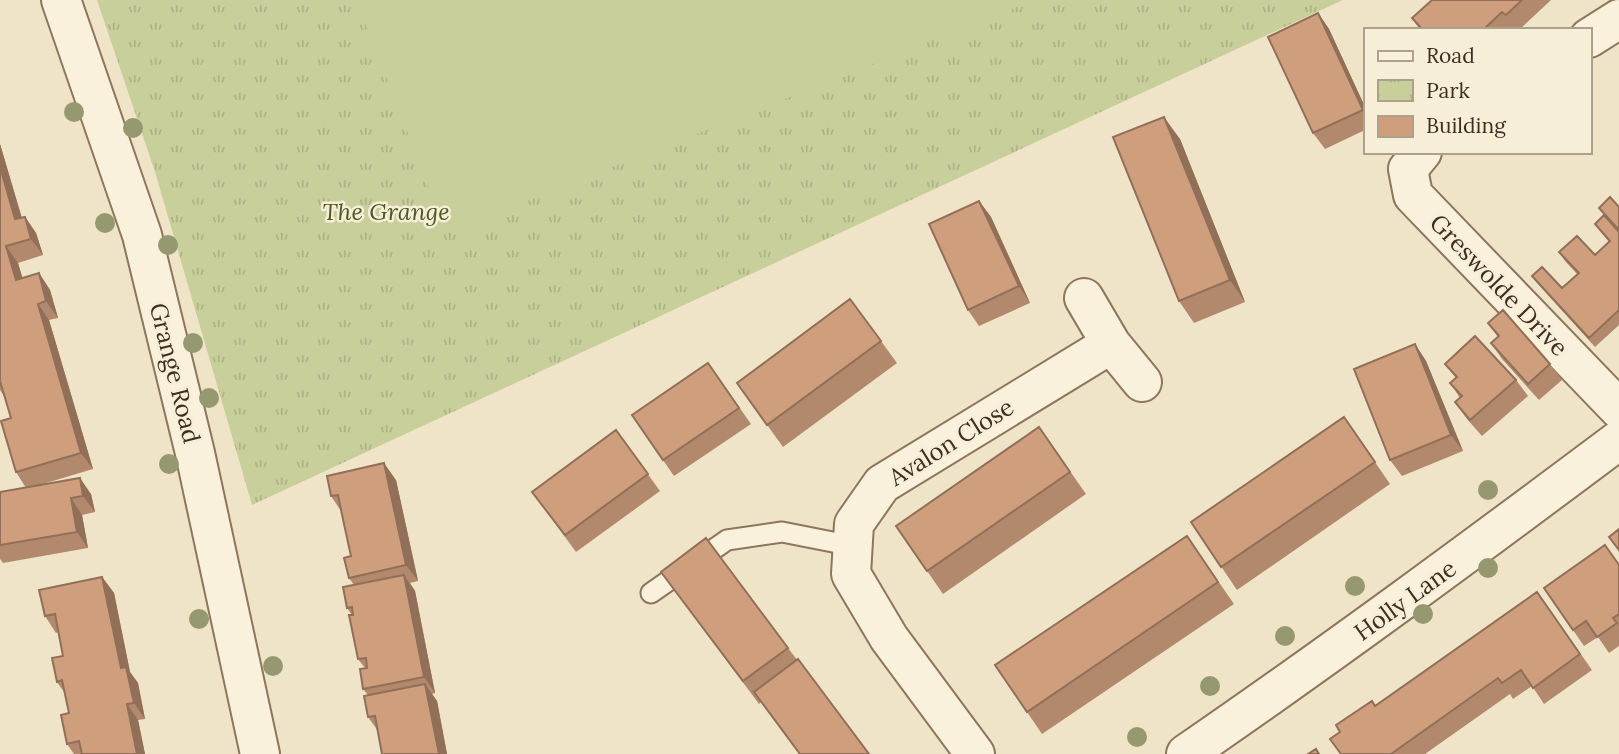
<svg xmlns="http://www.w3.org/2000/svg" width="1619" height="754" viewBox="0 0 1619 754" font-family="Lora,serif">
<defs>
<pattern id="park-tufts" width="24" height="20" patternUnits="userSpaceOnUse" patternTransform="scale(1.75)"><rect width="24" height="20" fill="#c9cf9b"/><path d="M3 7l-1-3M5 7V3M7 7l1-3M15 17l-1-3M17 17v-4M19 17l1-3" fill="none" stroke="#aeb285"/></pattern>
</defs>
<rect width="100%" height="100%" fill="#f0e4c8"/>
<path fill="url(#park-tufts)" d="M97,0h1246l-1091,505 -97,-333z"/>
<path fill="#c9cf9b" d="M356,0h664l2,5 -575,228z"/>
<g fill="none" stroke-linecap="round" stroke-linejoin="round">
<g stroke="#8d765c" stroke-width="23">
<path id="lane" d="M651,593l76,-53 55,-8 71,14"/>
</g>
<g stroke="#8d765c" stroke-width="42">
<path id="street" d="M61,0l81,235 53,218 65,301
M1589,38l30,-19
M1422,152l-14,17 5,26 206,214
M1084,298l27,46 31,38
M975,754l-86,-116 -38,-64 3,-50 28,-40 229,-140
M1186,754c147,-101 290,-207 433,-314"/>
</g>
<use href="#lane" stroke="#faf1dc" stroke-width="19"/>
<use href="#street" stroke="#faf1dc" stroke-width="38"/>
</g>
<g fill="#96986f">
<circle cx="74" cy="112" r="10"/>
<circle cx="133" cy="128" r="10"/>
<circle cx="105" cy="223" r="10"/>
<circle cx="168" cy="245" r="10"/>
<circle cx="193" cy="343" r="10"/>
<circle cx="209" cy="398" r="10"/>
<circle cx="169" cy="464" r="10"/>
<circle cx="1488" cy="490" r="10"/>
<circle cx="1488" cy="568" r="10"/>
<circle cx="1355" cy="586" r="10"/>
<circle cx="1423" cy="614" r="10"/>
<circle cx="199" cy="619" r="10"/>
<circle cx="1285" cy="636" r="10"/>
<circle cx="273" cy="666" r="10"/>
<circle cx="1210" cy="686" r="10"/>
<circle cx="1137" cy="737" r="10"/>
</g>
<path fill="#b2896c" d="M1432,0h119l-32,30h-4l-1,-2 -2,2h-92l-8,-12z
M1318,13l11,16 36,78v23l-40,19 -12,-16z
M1180,139l65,163 -51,21 -15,-22z
M0,144l22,74 3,-1 11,16 7,22 -25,8 4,15 17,-5 11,17 8,28 -9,2 44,149 -57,17 55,8 4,18 -13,3 6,33 -85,15 -3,-4v-67l26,-4 -10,-16 -5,-54 -6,-21 -5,-7z
M979,201l12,16 39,86 -51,23 -11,-16z
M1619,207v118l-24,22 -57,-63 -6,-8 30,12 15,-14 -12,-13 -6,-9 36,3 14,-13 -14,-18 9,-9 -5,-7z
M1488,323l62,41 12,16 -23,20 -37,-41 -11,-16 7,-6z
M881,341l16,22 -114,84 -46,-64z
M1415,344l11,17 37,90 -61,25 -12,-16z
M708,363l43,61 -77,52 -42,-61z
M1445,364l71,16 12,16 -46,40 -15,-17 -12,-17 5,-4 -10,-15 6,-5z
M1344,417l46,67 -153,106 -46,-68z
M1039,427l47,67 -143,100 -47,-68z
M616,430l44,61 -84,61 -32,-44z
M396,480l22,101 -8,2 5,8 20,102 -3,1 5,7 10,53h-65l-4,-23 -10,-14v-22l-5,-6 2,-21 -7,-9 -6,-44 -5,-7 7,-23 -5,-7 2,-22 -10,-45 -10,-15z
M1187,536l47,68 -192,130 -47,-69z
M1619,565v81l-10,7 -11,-16 -14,9 -40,-58z
M661,572l127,76 81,106h-70l-38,-52 -2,2z
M102,577l12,16 16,79 8,11 7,36 -7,1 7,34h-71l-7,-10 2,-31 -5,-21 -7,-10 6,-26 -4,-24 -3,1 -11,-17z
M1537,592l55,78 -48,34 -12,-18 -19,13 -3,-5 -85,60h-84l34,-48z"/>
<path fill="#916f58" d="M1318,13l11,16 36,78v6z
M1164,117l16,22 65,163 -15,-22z
M0,144l27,92 -12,-17 -15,-52z
M979,201l12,16 39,86 -11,-17z
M25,217l11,16 7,22 -12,-16z
M6,246l12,17 10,33 -12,-16z
M39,273l11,17 8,28 -12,-17z
M38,304l11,16 44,149 -12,-16z
M1415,344l11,17 37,90 -12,-16z
M384,463l12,17 22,101 -12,-16z
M80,478l11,16 4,18 -12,-16z
M71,498l11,17 6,33 -11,-16z
M404,575l11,16 20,102 -11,-16z
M102,577l12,16 16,79 8,11 7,36 -11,-16 -13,-35z
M425,684l12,17 10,53h-8z
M127,704l11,16 7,34h-8z"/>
<path fill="#cf9f7d" stroke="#916f58" stroke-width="2" d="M1432,0h90l-16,15 -4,-3 -19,18h-60l-11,-12z
M1318,13l45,97 -50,23 -45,-96z
M1164,117l66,163 -51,21 -66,-164z
M0,167l15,52 10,-2 6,22 -25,7 10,34 23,-7 7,28 -8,3 43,149 -65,19 -15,-51 10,-3 -11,-37z
M1610,197l9,10v23l-20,-22z
M979,201l40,85 -51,24 -39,-86z
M1604,215l15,17v78l-30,28 -57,-62 10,-9 20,21 17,-15 -20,-21 18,-16 18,19 15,-14 -15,-17z
M850,299l31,42 -114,84 -30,-42z
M1503,310l47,54 -22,20 -37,-41 8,-7 -11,-13z
M1475,336l41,44 -46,40 -15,-18 7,-6 -12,-13 7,-6 -12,-13z
M1415,344l36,91 -61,25 -36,-91z
M708,363l31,45 -76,52 -31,-45z
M1344,417l31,45 -154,105 -30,-45z
M1039,427l31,45 -143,99 -31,-45z
M616,430l32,44 -83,61 -33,-43z
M384,463l22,102 -57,13 -5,-20 7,-2 -7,-32 -6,-29 -7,1 -4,-20z
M80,478l3,18 -12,2 6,34 -77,13v-53z
M1619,529v21l-10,-13z
M1187,536l31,46 -191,130 -32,-47z
M706,538l82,110 -45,33 -82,-109z
M1605,545l14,20v49l-6,4 4,5 -20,14 -11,-16 -13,9 -29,-42z
M404,575l20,102 -61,12 -3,-20 7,-1 -1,-10 -8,1 -9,-44h4l-1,-8 -5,1 -4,-21z
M102,577l19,91 5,-1 8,36 -7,1 10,50h-55l-3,-13 -12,3 -6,-29 8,-2 -7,-33 -5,2 -5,-24 11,-2 -8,-42 -10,2 -6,-26z
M1537,592l43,62 -47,34 -12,-18 -19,13 -4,-5 -107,76h-50l-11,-15 10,-7 -4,-7 36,-24 3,5z
M798,659l71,95h-69l-46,-62z
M425,684l14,70h-57l-7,-38 -7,1 -4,-21z
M1316,749l3,5h-11z"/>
<g text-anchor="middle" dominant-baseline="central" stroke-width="5" stroke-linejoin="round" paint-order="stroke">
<g font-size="24" font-style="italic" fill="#4d5a26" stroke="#f7eed8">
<text x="386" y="211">The Grange</text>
</g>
<g font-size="24" fill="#3d2e20" stroke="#f7eed8">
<text transform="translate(1499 285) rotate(46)">Greswolde Drive</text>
<text transform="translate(175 373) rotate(76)">Grange Road</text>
<text transform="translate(951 442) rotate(-32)">Avalon Close</text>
<text transform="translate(1405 600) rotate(-36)">Holly Lane</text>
</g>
</g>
<rect x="1364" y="28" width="228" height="126" fill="#f7eed8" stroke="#ada18e" stroke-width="2"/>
<rect x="1378" y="51" width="35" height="10" fill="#faf1dc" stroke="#ada18e" stroke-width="2"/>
<text x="1426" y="63" font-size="21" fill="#3d2e20">Road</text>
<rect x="1378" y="80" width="35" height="21" fill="url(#park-tufts)" stroke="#ada18e" stroke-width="2"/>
<text x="1426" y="98" font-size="21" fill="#3d2e20">Park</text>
<rect x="1378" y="116" width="35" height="21" fill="#cf9f7d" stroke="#ada18e" stroke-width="2"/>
<text x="1426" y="133" font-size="21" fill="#3d2e20">Building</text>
</svg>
